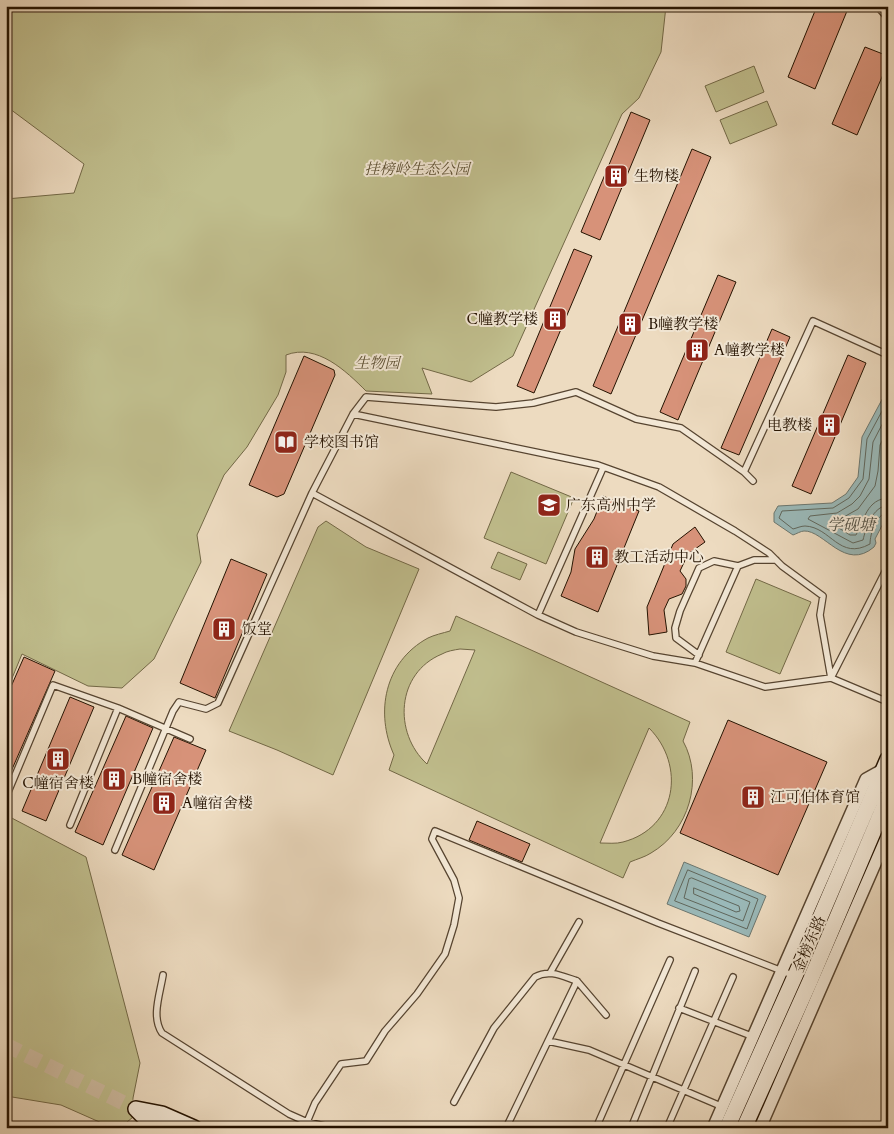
<svg xmlns="http://www.w3.org/2000/svg" width="894" height="1134" viewBox="0 0 894 1134" font-family="Cardo,'Noto Serif SC',serif">
<rect width="100%" height="100%" fill="#eddbc0"/>
<filter id="stains"><feTurbulence type="fractalNoise" baseFrequency=".004" numOctaves="4"/><feColorMatrix values="0 0 0 0 .2 0 0 0 0 .09 0 0 0 0 .02 0 0 0 .5 -.17"/></filter>
<radialGradient id="worn" r=".72"><stop offset=".6" stop-color="#630" stop-opacity="0"/><stop offset="1" stop-color="#630" stop-opacity=".3"/></radialGradient>
<path fill="#c0be8d" stroke="#726846" fill-rule="evenodd" d="M6,6h660l-5,46 -22,46 -17,16 -109,242 -42,26 -49,-14 10,26 -66,-3c-20,-20 -49,-48 -80,-36v17l-8,23 -31,52 -23,28 -27,60 4,27 -47,97 -32,29 -34,-2 -66,-32 -16,39v-494l68,-6 10,-29 -78,-58z
M754,66l10,26 -48,20 -11,-26z
M767,101l10,24 -47,19 -10,-24z
M511,472l63,26 -28,66 -62,-26z
M326,521l40,26 53,22 -86,206 -56,-25 -48,-19 89,-204z
M498,552l29,12 -7,16 -29,-12z
M756,579l55,23 -31,72 -54,-22z
M456,616l234,106 -7,19c21,38 6,90 -32,112 -6,4 -14,6 -21,9l-7,16 -234,-108 5,-15c-19,-42 -10,-93 34,-117 6,-3 15,-5 22,-7zM460,649l15,1 -48,114c-34,-31 -31,-91 15,-110 5,-3 12,-4 18,-5zM649,728c37,37 28,100 -26,114 -7,2 -15,1 -23,1z
M6,815l80,42 54,206 -7,35v19l-13,11h-7l-52,-23 -55,-9z"/>
<path fill="#9ab9b9" stroke="#6b766f" d="M886,392l2,122 -13,25 1,4 -2,4c-29,25 -50,-17 -70,-16 -3,0 -8,3 -11,4l-19,-13v-9l4,-7 54,-3 14,-9 12,-17 4,-40z
M684,862l82,34 -17,41 -82,-33z"/>
<g fill="none" stroke-linecap="round" stroke-linejoin="round">
<path stroke="#5f665c" stroke-width="1" d="M888,400l-21,39 -4,40 -14,19 -16,10 -51,3 -3,7 14,11c4,-1 8,-3 12,-3 26,1 34,35 65,18 0,-10 6,-30 18,-32
M888,413l-15,29 -4,37 -9,17 -8,8 -15,9 -27,3 -2,3 45,24 10,-3c3,-12 9,-33 25,-35
M888,429l-8,16 -2,26 -3,15 -17,23 -23,13 -1,3 16,10h6c8,-15 11,-36 32,-37
M688,870l70,29 -11,30 -72,-28z
M692,878l58,24 -7,19 -59,-23 5,-19z
M694,888l45,18 1,5 -4,1 -42,-18z"/>
</g>
<path fill="#d79279" stroke="#241200" d="M817,6h19l11,5 -32,78 -27,-12z
M865,47l23,9v7l-31,72 -25,-11z
M631,112l19,8 -50,120 -19,-8z
M692,149l19,8 -100,237 -18,-8z
M574,249l18,7 -58,137 -17,-7z
M718,275l18,7 -58,138 -18,-8z
M772,329l18,8 -51,118 -18,-7z
M848,355l18,8 -55,131 -19,-8z
M304,356l30,14 1,5 -51,119 -7,3 -28,-12z
M603,496l36,15 -41,101 -37,-16 10,-24 4,-23 19,-30z
M695,527l10,15 -17,12 -8,17 6,8v7l-4,8 -13,5 -5,11 3,22 -18,3 -2,-28 26,-63z
M231,559l36,15 -52,124 -35,-15z
M24,657l31,14 -49,112v-85z
M70,697l24,10 -48,114 -24,-10z
M126,716l27,12 -50,117 -28,-13z
M728,720l99,42 -49,113 -98,-42z
M174,737l32,13 -52,120 -32,-15z
M477,821l53,23 -8,18 -53,-22z"/>
<g fill="none" stroke-linecap="round" stroke-linejoin="round">
<path stroke="#cfbda3" stroke-width="15" stroke-dasharray="15 8" stroke-linecap="butt" d="M6,1045l130,64"/>
<g stroke="#564430" stroke-width="8">
<path id="lane" d="M353,414l245,51 61,22 76,44 34,22 13,13 41,30 -3,19 11,63
M744,472l69,-151 75,34
M312,493l226,122 38,17 77,24 42,7 70,24 66,-9 57,24
M538,615l65,-147
M699,655l-23,-17 -1,-10 5,-17 19,-43 15,-7 24,5
M695,663l43,-97 16,-6h22
M831,678l57,-112
M6,797l47,-112 65,23 72,31
M70,825l48,-117
M115,850l58,-139 6,-9 27,7 12,-6 94,-210 41,-79 13,-17 130,10 37,-4 43,-11 60,27 45,9 63,44 9,9
M550,973l29,-51
M163,975c-3,19 -12,42 -1,58l127,81 18,8 26,6
M577,981l29,34
M679,1008l75,29
M548,1041l41,9 134,57
M454,1102l40,-74 41,-51c14,-8 27,-1 42,4l-71,147
M307,1122l8,-19 26,-39 25,-3 19,-30 32,-37 28,-40 9,-29 5,-27 -5,-18 -22,-41 3,-8 223,92 137,53
M596,1128l74,-168
M631,1128l64,-157
M667,1128l66,-151"/>
</g>
<g stroke="#564430" stroke-width="14">
<path id="street" d="M881,6l7,8
M713,1128l153,-349 18,-10
M760,1128l128,-294"/>
</g>
<g stroke="#241200" stroke-width="18">
<path id="secondary" d="M136,1109l26,5 32,14
M137,1110l8,8 20,10
M727,1128l68,-152 93,-217
M744,1128l66,-147 78,-184"/>
</g>
<use href="#lane" stroke="#f3e8d6" stroke-width="5.5"/>
<use href="#street" stroke="#f3e8d6" stroke-width="11"/>
<use href="#secondary" stroke="#f3e8d6" stroke-width="15"/>
</g>
<defs>
<g id="building-square" transform="scale(1.25)"><rect x="-9" y="-9" width="18" height="18" rx="4" fill="#8f2418" stroke="#f3e8d6"/><path d="M-4-6H4V6H1V3H-1V6H-4ZM-2.5-4.3h1.7v1.8h-1.7ZM.8-4.3h1.7v1.8H.8ZM-2.5-1h1.7V.8h-1.7ZM.8-1h1.7V.8H.8Z" fill="#fff"/></g>
<g id="library-square" transform="scale(1.25)"><rect x="-9" y="-9" width="18" height="18" rx="4" fill="#8f2418" stroke="#f3e8d6"/><path d="M-6-4Q-3-5.5-.7-3.5V5Q-3 3-6 4ZM6-4Q3-5.5 .7-3.5V5Q3 3 6 4Z" fill="#fff"/></g>
<g id="school-square" transform="scale(1.25)"><rect x="-9" y="-9" width="18" height="18" rx="4" fill="#8f2418" stroke="#f3e8d6"/><path d="M0-5L7-2L0 1L-7-2ZM-4 1L0 2.5L4 1V4Q0 6-4 4Z" fill="#fff"/></g>
</defs>
<g fill-rule="evenodd">
<use href="#building-square" x="616" y="176"/>
<use href="#building-square" x="555" y="319"/>
<use href="#building-square" x="630" y="324"/>
<use href="#building-square" x="697" y="350"/>
<use href="#building-square" x="829" y="425"/>
<use href="#library-square" x="286" y="442"/>
<use href="#school-square" x="549" y="505"/>
<use href="#building-square" x="597" y="557"/>
<use href="#building-square" x="224" y="629"/>
<use href="#building-square" x="58" y="759"/>
<use href="#building-square" x="114" y="779"/>
<use href="#building-square" x="753" y="797"/>
<use href="#building-square" x="164" y="803"/>
</g>
<g text-anchor="middle" dominant-baseline="central" stroke-width="4" stroke-linejoin="round" paint-order="stroke">
<g font-size="15" font-style="italic" fill="#5b4e31" stroke="#f3e8d6">
<text x="417" y="169">挂榜岭生态公园</text>
<text x="377" y="363">生物园</text>
</g>
<g font-size="15" fill="#241200" stroke="#f3e8d6" text-anchor="start">
<text x="634" y="176">生物楼</text>
<text x="538" y="319" text-anchor="end">C幢教学楼</text>
<text x="648" y="324">B幢教学楼</text>
<text x="714" y="350">A幢教学楼</text>
<text x="812" y="425" text-anchor="end">电教楼</text>
<text x="304" y="442">学校图书馆</text>
<text x="566" y="505">广东高州中学</text>
<text x="614" y="557">教工活动中心</text>
<text x="242" y="629">饭堂</text>
<text x="132" y="779">B幢宿舍楼</text>
<text x="58" y="783" text-anchor="middle">C幢宿舍楼</text>
<text x="770" y="797">江可伯体育馆</text>
<text x="182" y="803">A幢宿舍楼</text>
</g>
<g font-size="15" fill="#241200" stroke="#f3e8d6">
<text transform="translate(809 944) rotate(-67)">金榜东路</text>
</g>
<g font-size="16" font-style="italic" fill="#4d4c41" stroke="#f3e8d6">
<text x="851" y="525">学砚塘</text>
</g>
</g>
<rect width="894" height="1134" fill="none" stroke="#eddbc0" stroke-width="25"/>
<rect x="8" y="8" width="879" height="1119" fill="none" stroke="#241200" stroke-width="2.5"/>
<rect x="12" y="12" width="869" height="1109" fill="none" stroke="#241200"/>
<rect width="100%" height="100%" filter="url(#stains)"/>
<rect width="100%" height="100%" fill="url(#worn)"/>
</svg>
